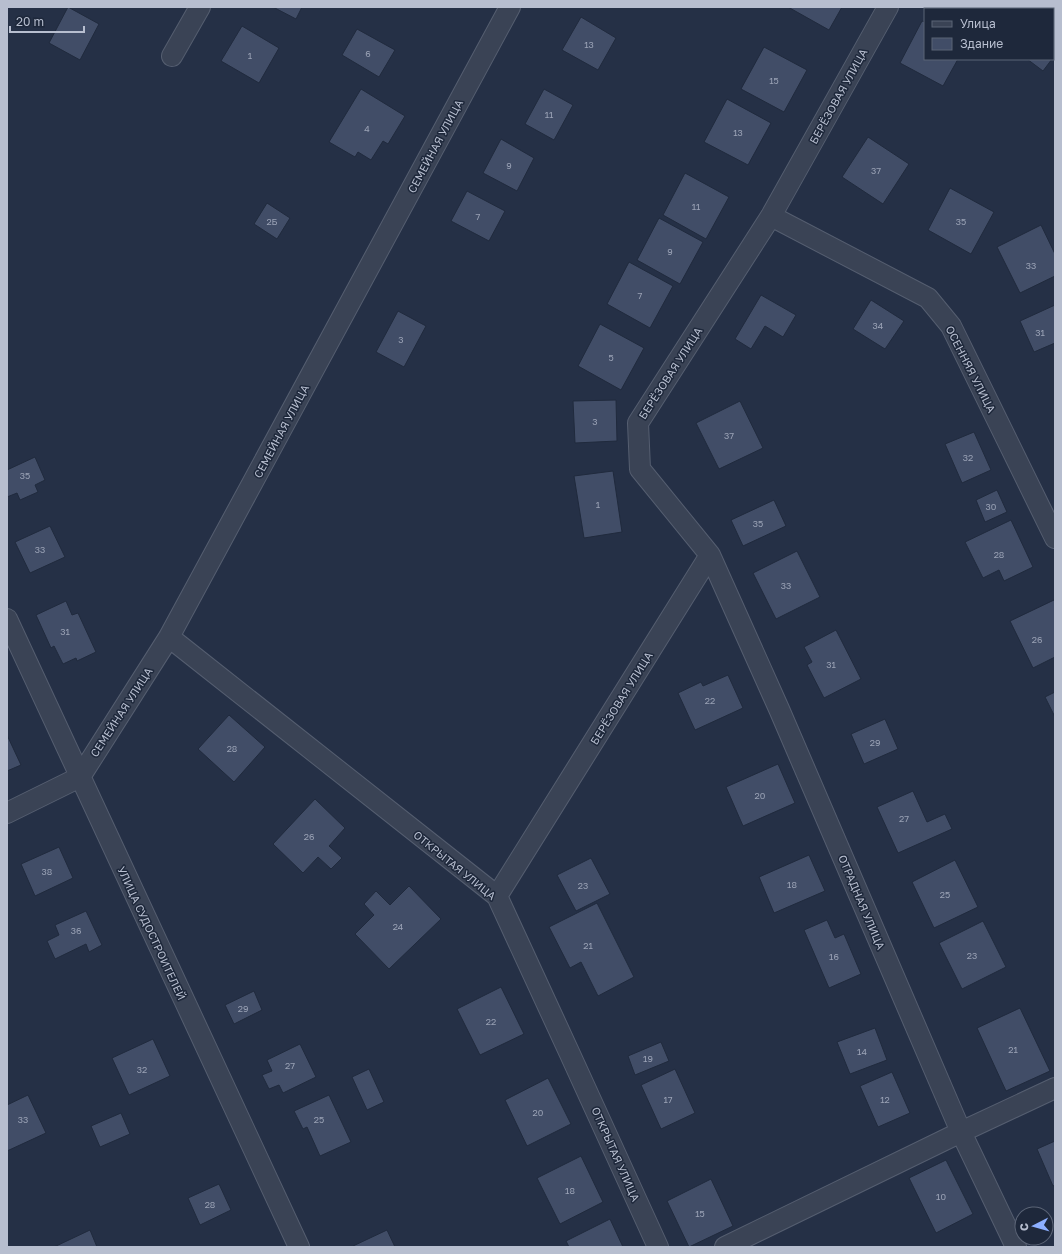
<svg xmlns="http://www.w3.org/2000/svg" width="1062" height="1254" viewBox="0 0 1062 1254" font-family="'Golos Text',sans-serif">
<rect width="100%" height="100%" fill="#253046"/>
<path fill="#414d67" stroke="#202a3d" d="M68,7l31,17 -19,36 -31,-17z
M273,7h29l-6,12z
M788,7h54l-13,23z
M581,17l35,21 -18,32 -36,-20z
M922,21l3,1v37h33l-15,27 -43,-23z
M242,26l37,22 -20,35 -38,-22z
M357,29l38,21 -16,27 -37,-22z
M1053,35l2,1v19l-2,3z
M764,47l43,23 -23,42 -43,-23z
M1027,59h25l-9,12z
M361,89l44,27 -17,28 -5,-3 -12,19 -13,-8 -3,5 -26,-15z
M544,89l29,16 -19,35 -29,-16z
M727,99l44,24 -23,42 -44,-23z
M868,137l41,27 -26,40 -41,-27z
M501,139l33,19 -17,33 -34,-18z
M685,173l44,24 -23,42 -43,-24z
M950,188l44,24 -23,42 -43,-24z
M467,191l38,20 -16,30 -38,-20z
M267,203l23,15 -13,21 -23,-15z
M659,218l44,24 -23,42 -43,-24z
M1041,225l14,29v22l-35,17 -23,-46z
M629,262l44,24 -23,42 -43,-24z
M761,295l35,20 -13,22 -18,-11 -14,23 -16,-10z
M871,300l33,21 -19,28 -32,-20z
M1055,305v38l-21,9 -14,-31z
M398,311l28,15 -22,41 -28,-15z
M600,324l44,24 -23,42 -43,-24z
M616,400l1,41 -42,2 -2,-42z
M740,401l23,47 -44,21 -23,-46z
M974,432l17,38 -29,13 -17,-39z
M35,457l10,23 -10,5 3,7 -18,8 -3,-7 -10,4v-27z
M613,471l9,61 -38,6 -10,-62z
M997,490l10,22 -22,10 -9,-22z
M774,500l12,26 -43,20 -12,-26z
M1011,520l22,47 -29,14 -5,-11 -16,8 -18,-36z
M50,526l15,31 -35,16 -15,-31z
M797,551l23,46 -44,22 -23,-46z
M1054,600l1,2v55l-22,11 -23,-47z
M66,601l6,14 6,-2 18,39 -19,9 -1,-3 -13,6 -9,-18 -3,2 -15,-33z
M836,630l25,49 -37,19 -17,-33 5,-3 -8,-15z
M728,675l15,33 -48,22 -17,-37 23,-11 2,4z
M1055,692v25l-10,-20z
M229,715l36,32 -31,35 -36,-33z
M885,719l13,30 -34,15 -13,-30z
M7,735l14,30 -14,6z
M778,764l17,39 -52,23 -17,-39z
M913,791l14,31 18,-8 7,15 -54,24 -21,-46z
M315,799l30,29 -16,18 13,12 -11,11 -13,-12 -15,16 -30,-29z
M59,847l14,31 -38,18 -14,-32z
M809,855l16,36 -51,22 -15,-36z
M591,858l19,36 -34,17 -19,-36z
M955,860l23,47 -44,21 -22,-46z
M409,886l32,33 -52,50 -34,-35 19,-19 -10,-11 12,-13 14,14z
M597,903l37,74 -36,19 -17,-34 -11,6 -21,-41z
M86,911l16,34 -13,7 -3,-8 -31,15 -8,-18 12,-6 -4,-10z
M827,920l8,18 9,-4 17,40 -32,14 -25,-58z
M983,921l23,46 -44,22 -23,-46z
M501,987l23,47 -44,21 -23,-46z
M254,991l8,19 -28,14 -9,-19z
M1020,1008l30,63 -44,20 -29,-63z
M875,1028l12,32 -37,14 -13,-32z
M153,1039l17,37 -41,19 -17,-37z
M661,1042l8,19 -34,14 -7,-19z
M300,1044l16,33 -33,16 -4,-8 -10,4 -7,-14 10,-4 -5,-11z
M369,1069l15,33 -17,8 -15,-33z
M675,1069l20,44 -34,16 -20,-44z
M892,1072l18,41 -32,14 -18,-41z
M548,1078l23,46 -44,22 -22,-46z
M28,1095l18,38 -39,18v-46z
M329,1095l22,47 -31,14 -13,-29 -4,2 -9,-18z
M121,1113l9,21 -30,13 -9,-21z
M1055,1141v44l-2,1 -16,-37z
M581,1156l22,46 -43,22 -23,-46z
M946,1160l27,54 -37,19 -27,-55z
M711,1179l22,47 -44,21 -22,-46z
M219,1184l12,26 -31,15 -12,-27z
M610,1219l13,28h-54l-3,-6z
M90,1230l7,17h-43z
M387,1230l8,17h-41l-1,-1z"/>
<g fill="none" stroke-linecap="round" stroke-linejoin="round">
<g stroke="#555e70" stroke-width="22">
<path id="street" d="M172,56l28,-49
M771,216l157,82 23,28 104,212
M710,555l69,154 182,423 55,115
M7,619l292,628
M169,637l328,259 72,156 89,195
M7,813l73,-36 89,-140 341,-630
M497,896l213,-341 -70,-86 -2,-46 133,-207 117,-209
M725,1247l236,-115 94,-44"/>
</g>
<use href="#street" stroke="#3a4355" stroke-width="20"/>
</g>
<g text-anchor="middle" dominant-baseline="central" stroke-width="3" stroke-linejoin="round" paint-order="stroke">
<g font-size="9" fill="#9aa2b5">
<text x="589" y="44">13</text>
<text x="368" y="53">6</text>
<text x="250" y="55">1</text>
<text x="774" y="80">15</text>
<text x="549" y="114">11</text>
<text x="367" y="128">4</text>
<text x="738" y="132">13</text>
<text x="509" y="165">9</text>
<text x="876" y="170">37</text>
<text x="696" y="206">11</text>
<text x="478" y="216">7</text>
<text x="272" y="221">2Б</text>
<text x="961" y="221">35</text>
<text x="670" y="251">9</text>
<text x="1031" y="265">33</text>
<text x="640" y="295">7</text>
<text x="878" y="325">34</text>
<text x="1040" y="332">31</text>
<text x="401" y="339">3</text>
<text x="611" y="357">5</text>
<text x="595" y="421">3</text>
<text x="729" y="435">37</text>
<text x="968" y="457">32</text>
<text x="25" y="475">35</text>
<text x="598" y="504">1</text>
<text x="991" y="506">30</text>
<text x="758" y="523">35</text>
<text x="40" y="549">33</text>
<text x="999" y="554">28</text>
<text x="786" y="585">33</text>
<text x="65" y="631">31</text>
<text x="1037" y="639">26</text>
<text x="831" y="664">31</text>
<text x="710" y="700">22</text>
<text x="875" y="742">29</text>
<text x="232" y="748">28</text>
<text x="760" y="795">20</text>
<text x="904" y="818">27</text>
<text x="309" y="836">26</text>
<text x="47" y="871">38</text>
<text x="792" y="884">18</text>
<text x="583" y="885">23</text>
<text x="945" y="894">25</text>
<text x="398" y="926">24</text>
<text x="76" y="930">36</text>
<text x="588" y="945">21</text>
<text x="972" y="955">23</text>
<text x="834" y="956">16</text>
<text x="243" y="1008">29</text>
<text x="491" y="1021">22</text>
<text x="1013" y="1049">21</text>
<text x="862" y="1051">14</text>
<text x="648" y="1058">19</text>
<text x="290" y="1065">27</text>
<text x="142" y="1069">32</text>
<text x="668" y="1099">17</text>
<text x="885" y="1099">12</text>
<text x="538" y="1112">20</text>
<text x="23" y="1119">33</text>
<text x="319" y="1119">25</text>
<text x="570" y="1190">18</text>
<text x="941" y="1196">10</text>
<text x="210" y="1204">28</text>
<text x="700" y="1213">15</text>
</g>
<g font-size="11" fill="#b7becf" stroke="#1e283b">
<text transform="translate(838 96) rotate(-61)">БЕРЁЗОВАЯ УЛИЦА</text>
<text transform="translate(435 146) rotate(-62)">СЕМЕЙНАЯ УЛИЦА</text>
<text transform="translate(971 369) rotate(63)">ОСЕННЯЯ УЛИЦА</text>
<text transform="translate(670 373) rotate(-57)">БЕРЁЗОВАЯ УЛИЦА</text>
<text transform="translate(281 431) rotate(-62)">СЕМЕЙНАЯ УЛИЦА</text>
<text transform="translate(621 698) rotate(-58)">БЕРЁЗОВАЯ УЛИЦА</text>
<text transform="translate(121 712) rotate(-57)">СЕМЕЙНАЯ УЛИЦА</text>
<text transform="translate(455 865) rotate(39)">ОТКРЫТАЯ УЛИЦА</text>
<text transform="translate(862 902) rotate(67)">ОТРАДНАЯ УЛИЦА</text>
<text transform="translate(152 933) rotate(65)">УЛИЦА СУДОСТРОИТЕЛЕЙ</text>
<text transform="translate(616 1154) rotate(66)">ОТКРЫТАЯ УЛИЦА</text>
</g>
</g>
<rect width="1062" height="1254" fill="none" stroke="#b7becf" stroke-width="16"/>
<rect x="924" y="8" width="130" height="52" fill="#1e283b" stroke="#5b6476"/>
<rect x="932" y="21" width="20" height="6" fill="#3a4355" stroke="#5b6476"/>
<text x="960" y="28" font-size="12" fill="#b7becf">Улица</text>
<rect x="932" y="38" width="20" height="12" fill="#414d67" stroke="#5b6476"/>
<text x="960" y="48" font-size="12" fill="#b7becf">Здание</text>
<g transform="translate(1034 1226) rotate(264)"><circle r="19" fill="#1e283b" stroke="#5b6476"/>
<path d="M0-3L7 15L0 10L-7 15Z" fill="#8cafff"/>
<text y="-6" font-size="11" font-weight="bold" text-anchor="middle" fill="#b7becf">С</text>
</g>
<path d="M10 26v6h74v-6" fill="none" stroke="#b7becf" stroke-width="2"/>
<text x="16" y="26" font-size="12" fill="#b7becf" stroke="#1e283b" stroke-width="3" paint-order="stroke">20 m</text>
</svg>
